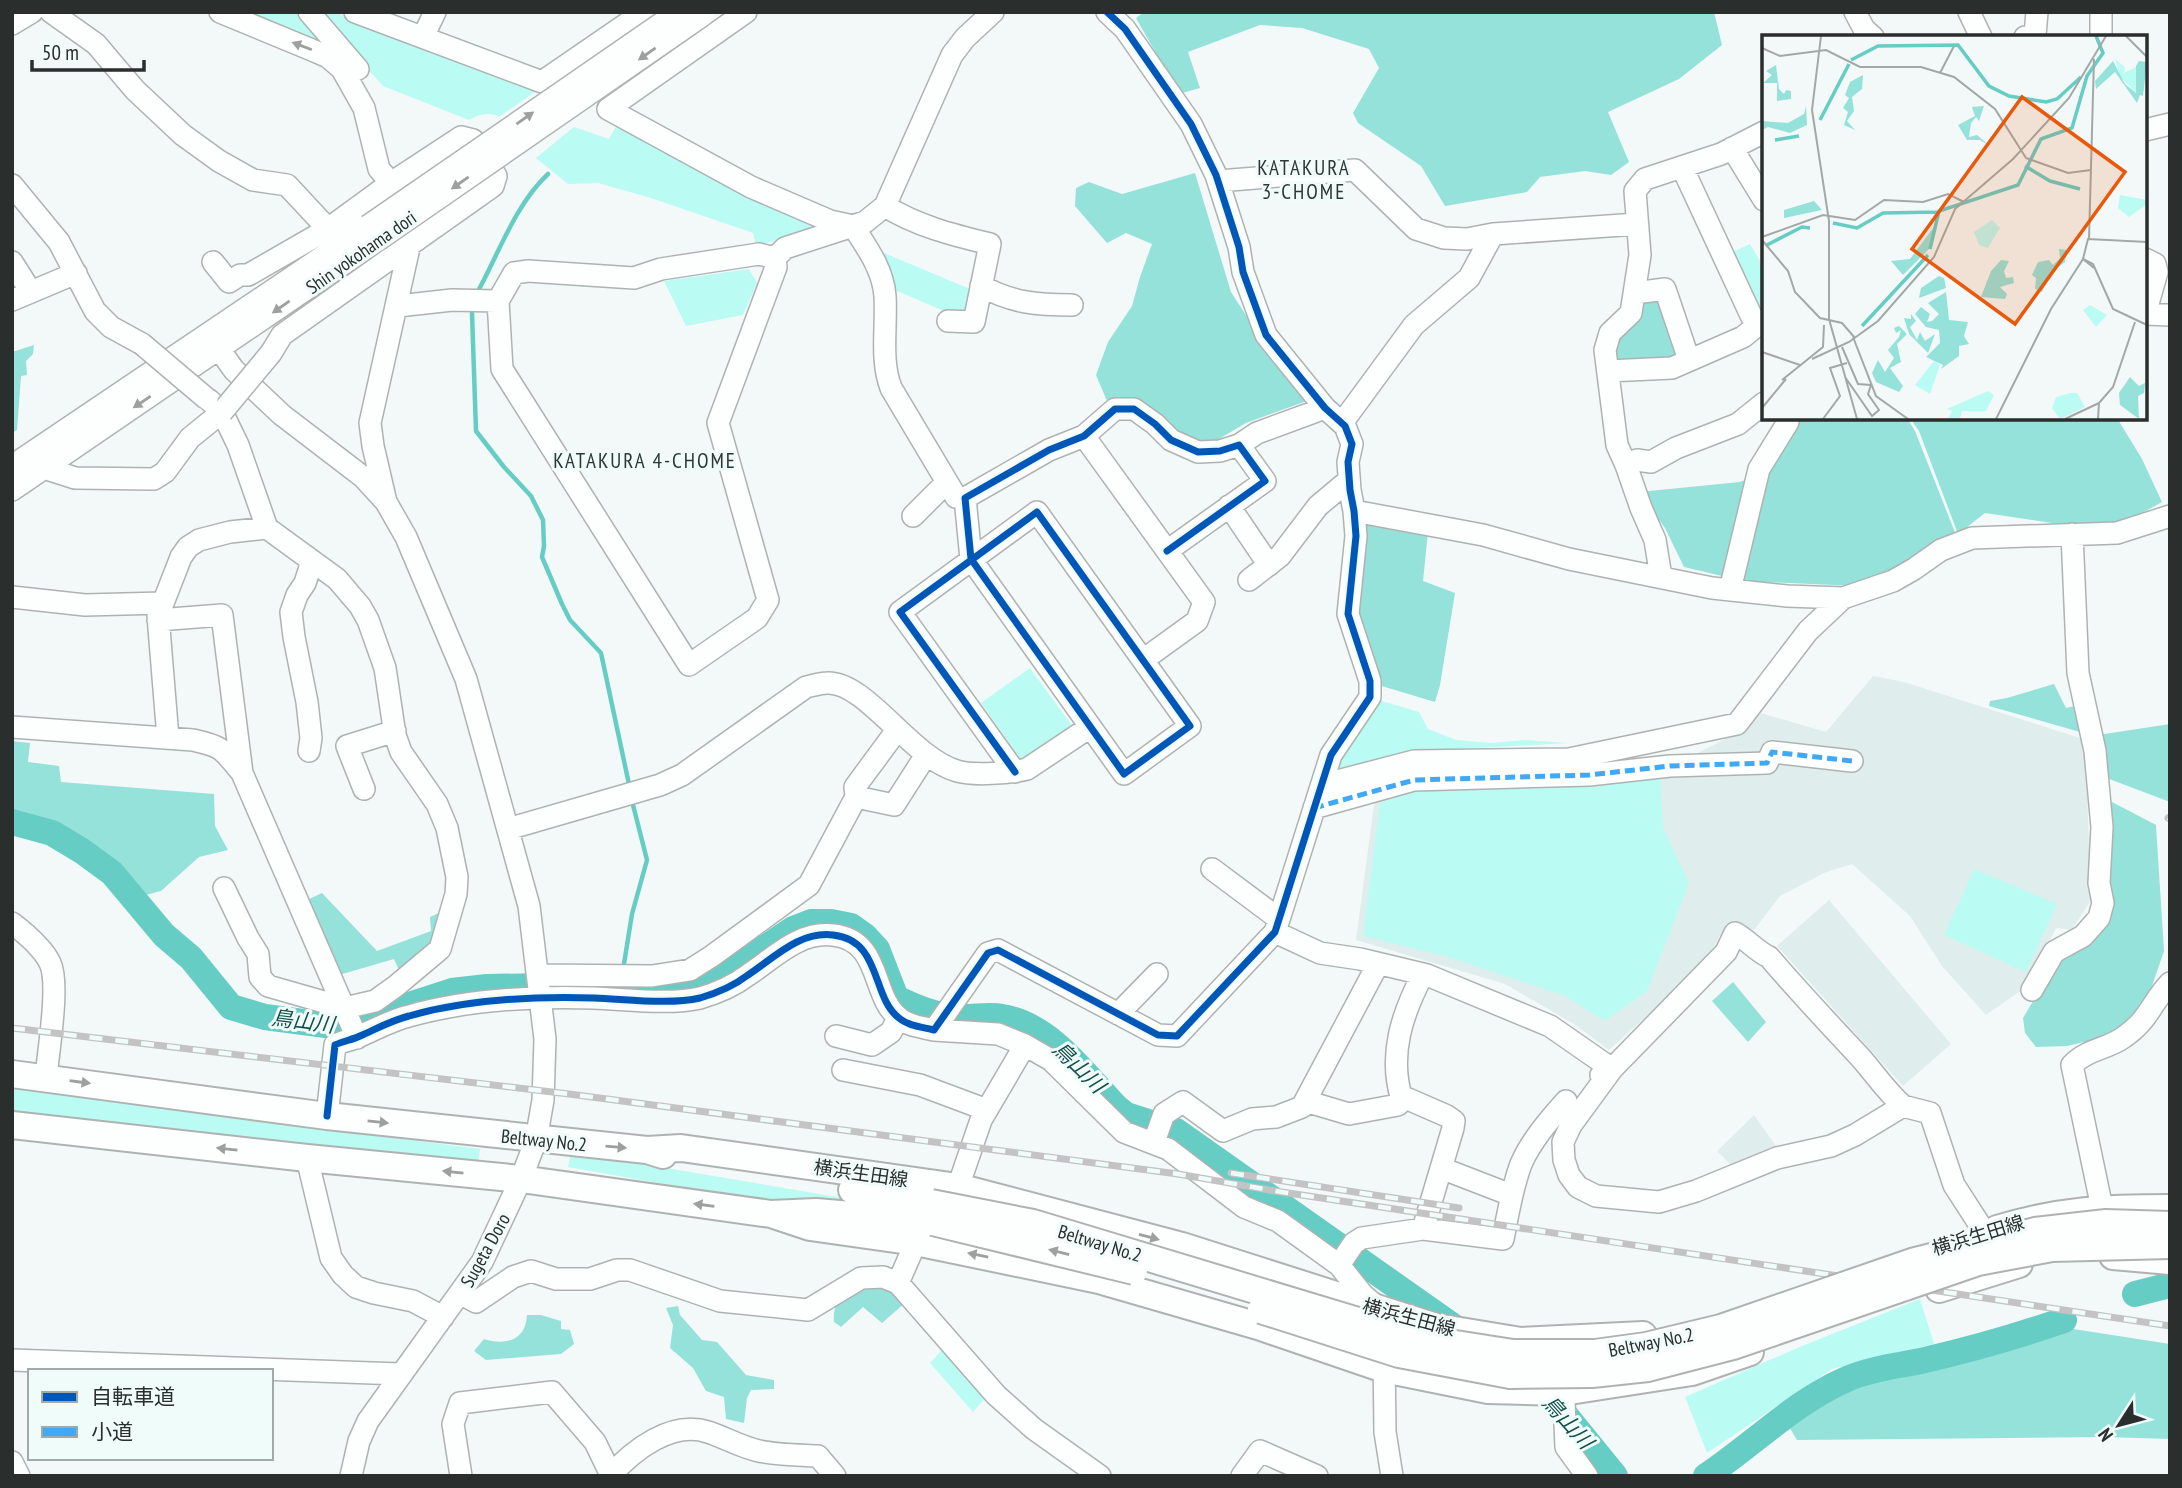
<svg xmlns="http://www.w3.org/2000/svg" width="2182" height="1488" viewBox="0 0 2182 1488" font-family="'PT Sans Narrow','Noto Sans JP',sans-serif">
<rect width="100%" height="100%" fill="#f3f9f8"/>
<path fill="#dfeeec" d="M1873,676l31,6 176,56 6,25 5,137 -19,30 -16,-2 -30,59 -40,28 -44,-49 -32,-50 -58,-52 -28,9 -44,23 -26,34 -28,-6 -12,23 -41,45 -64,58 -35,-26 -69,-40 -149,-44 19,-143 287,-26 85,-43 10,-16 69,20z
M1829,900l122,144 -48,42 -126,-140z
M1754,1115l25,35 -46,17 -16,-16z"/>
<path fill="#bafbf3" d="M230,12h67l39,44z
M316,12h18l208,75 -43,30c-8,-6 -22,-2 -30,3l-86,-34z
M617,125l206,101v5l-67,14 -3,-12 -102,-35 -53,-15 -30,1 -32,-26 38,-31 35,12z
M1750,244l14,24v46h-3l-33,-60z
M872,248l98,41 -4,28 -15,-3 -61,-26z
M749,269l8,14 -14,32 -57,11 -22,-45z
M1030,668l43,59 -51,34 -41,-58z
M1375,699l44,13 9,17 28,11 35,3 33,-3 45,3 -94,5 -61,6 -81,17z
M1660,778l3,50 26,55 -42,108 -42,30 -40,-25 -120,-40 -82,-20 17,-133 37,-17z
M1974,869l83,35 -31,68 -82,-37z
M12,1088l226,25 81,15 161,21 -2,14 -466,-51z
M571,1152l284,48 39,9 -151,-11 -175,-31z
M1920,1299l14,45 -102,25 -125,84 -22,-56 117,-51z
M943,1349l44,47 -14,16 -43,-49z"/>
<path fill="#95e2db" d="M1144,12h570l8,33 -43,34 -71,33 21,50 -18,13 -26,-4 -45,6 -13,15 -82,14 -24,-40 -63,-43 -5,-10 26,-45 -10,-19 -67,-21 -42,-3 -72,27 12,36 -21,6 -43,-76z
M1195,173l36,119 31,48 53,58 -69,25 -34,20 -29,-6 -48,-35 -28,-1 -11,-26 12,-33 24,-36 8,-29 12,-33 -26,-11 -19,10 -32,-37 1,-18 13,-6 33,12z
M1660,293l17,62 -4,6 -61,2 1,-26 27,-41z
M34,345l-1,9 -7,7 1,14 -6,1 -4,54 -5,3v-81z
M1802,418h105l8,13 41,104 -66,37 -34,14 -113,-5 -59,-14 -19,-39 -26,-36 101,-10 25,-10z
M1910,418h207l25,41 20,43 -38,21 -52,3 -87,-13 -27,21 -39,-103z
M1362,519l66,13 -5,49 32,12 -15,92 -5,17 -60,-18 -22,-70z
M2054,684l12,24 13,-3 1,27 -91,-26 1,-5 17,-3z
M2170,724v78l-66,-25 -6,-42z
M12,741l18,2 -2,19 31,4 2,16 153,12 1,32 13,24 -29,7 -38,34 -23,6 -25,-30 -61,-42 -40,-9z
M2112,802l44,23 8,126 -22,64 -23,19 -52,12 -31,1 -11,-14 -2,-15 37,-62 49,-42z
M322,893l55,58 54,-20 -1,-14 17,-8 -7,26 -39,40 -7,-16 -55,16 -32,-75z
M1733,982l33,40 -18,20 -36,-41z
M882,1282l23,21 -23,20 -19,-16 -22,20 -7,-5c-3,-28 24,-38 48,-40z
M678,1306l2,9 22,25 15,2 29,33 28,5v9l-23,1 -4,8 -3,25 -18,-4 -2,-22 -18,-6 -13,-23 -23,-20 3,-23 -7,-17z
M527,1315h14l20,6v8l9,1 4,14 -13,10 -75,6 -12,-9 10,-12c22,7 42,1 43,-24z
M2054,1326l116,18v95l-64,-2 -309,3 -9,-15 48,-34 53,-21 63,-8z"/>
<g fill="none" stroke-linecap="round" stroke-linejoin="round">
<path stroke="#66cdc4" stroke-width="4.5" d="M477,293c22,-40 38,-88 71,-119
M472,313l4,118 28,36 27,29 12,24 1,26 -2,11 20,47 8,16 31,33 29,136
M623,970l9,-56 15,-54 -15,-59"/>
<path stroke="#66cdc4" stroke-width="26" d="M12,822l40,11 30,18 30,22 52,62 27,23 40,49 34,10 76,10 111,-36 35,-4 113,-2 35,4 61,-2 39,-19 58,-39 18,-7h20l20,4 14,10 12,13 19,49c21,10 40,18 63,19 14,1 29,-3 43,0 47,7 83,57 114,90l10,8 50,16 288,203
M2135,1294l35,-9
M1554,1401l61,75
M1706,1476c48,-32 88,-74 141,-97 25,-11 52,-13 78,-19 47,-11 93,-24 139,-40"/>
<g stroke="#aeb3b2" stroke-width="24">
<path id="minor" d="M51,12l45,32 39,46 48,45 36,26 34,19 34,5 41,44 63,-46 70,-46 12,3 23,36 -3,10 -211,149 -11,18
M220,12l92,38 16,7 14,12 22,39 15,61 12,14 3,11
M309,12l49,57
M355,12l187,70 102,-70
M746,12l-138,97 143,78 79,34 23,5c14,22 30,43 32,70 2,31 -5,63 6,92l65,109 9,1
M1855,12l9,17 9,8
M1969,12l12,25
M12,24l20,-12
M423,37l12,-25
M2025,37l10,-2 2,-23
M2101,37v-25
M2145,130l25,-6
M1732,148l32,52
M1682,167l74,159
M1218,181l137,-11 61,59 28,9 23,1 26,-5 144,-10
M12,185l47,57 36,69 16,16 31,17
M885,206c32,20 68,29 105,38l-16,78 -26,-1
M759,254l16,4 1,9 -58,156 50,177 -11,18 -68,47 -187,-296 -4,-68 16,-28 14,-2 106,7 27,-9z
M775,258l10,-10 80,-26 20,-16 67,-151 13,-17 28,-26
M2145,259l10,5 2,8 -12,42 25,1
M12,262l19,30
M213,262l16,20 11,-7h8l80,-46
M981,286c32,17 56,19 91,19
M1635,293l30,-4 24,71
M12,300l64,-27
M398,306l54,-6 46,1
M209,335l25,35 48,45 81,62 23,25 20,35 60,142 63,227 16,133 -2,61 -7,40 -15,39 -39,83 -114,159 -9,20 -8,35
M1608,371l64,-3 71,-31 21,-17
M209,400l13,12 16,33 29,83 70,51 23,27 8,14 17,48 10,67 6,17 36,52 10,24 10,49 -1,17 -16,55 -44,37 -21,15 -30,7 -77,-22 -8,-9 -2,-23 -10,-16 -24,-50
M1342,423l72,-98 55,-47 24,-44
M1084,436l120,166 -7,19 -54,39
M1239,445l18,-12 68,-25
M1626,465l-9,-20 -12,-95 5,-17 21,-20 9,-58 -5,-64 10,-12 76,-25 43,-22
M12,466l356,-240
M44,468l31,10 79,1 11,-7 25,-34 32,-26
M12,490l366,-250
M386,502l-13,-56 -3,-23 40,-180 -2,-5
M1229,506l40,59
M1354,511l129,24 86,24 143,29 75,8 56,2 50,-17 21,-12 27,-19 31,-12 145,-5 53,-17
M913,516l34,-34
M1661,577l-6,-37 -14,-32 -15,-43 11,-5 14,2 25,-14 62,-24 26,-21
M1249,580l31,-24 38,-50 31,-26
M1730,590l29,-121 29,-47
M12,597l73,8 78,-2
M158,620l64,-5 20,158
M12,727l181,13c31,7 29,9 49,33l115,265
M168,738l-10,-122 23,-59 7,-10 11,-7 31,-8 37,-4
M309,751l2,-13 -4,-36 -13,-65 -3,-25 6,-17 8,-12 7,-22
M1015,772l-115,-160 137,-100 153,214 -66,48 -153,-215 -6,-61 84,-48 35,-14 31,-27h19l21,15 16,16 27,12 22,-1 19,-6 26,36 -98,70
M1322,785l92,-24 155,-2 168,-35 71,-93 35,-33
M364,789l-17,-43 48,-15
M856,797l38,8 32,-50
M1314,808l100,-28 175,-5 81,-9 97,-3 5,-11 80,9
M508,829l152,-44 22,-10 124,-88c6,-1 14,-4 21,-4 39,-2 84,75 130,88 17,5 53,2 70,-2l63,-42
M1212,869l67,50
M12,923c13,10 31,25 38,40 10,21 -2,89 -4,115
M1275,932l45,21 40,6 67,16 123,51 62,43 -41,56 -8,17 1,18 5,15 9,12 18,9 63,6 37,-11 81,-33 54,-12 24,-11 48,-29 27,7 24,72 31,48
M538,975l114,1 38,-6 22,-14 97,-71 47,-88 -1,-10 42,-57
M2032,990l22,-38 29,-16 16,-18 4,-15 -4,-20 3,-56 -7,-76 -17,-78 -6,-139
M1118,1014l39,-40
M934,1030l64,4 27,11 26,15 73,72 44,17 76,58 34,14 61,44 24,30 13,11
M836,1036l36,9 19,-13 7,-14
M843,1070l77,15 67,25
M1601,1075l11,-6 114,-117 9,-19c13,7 21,18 34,24 29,34 60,67 91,100 15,17 26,34 43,49
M1402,1100l6,-1 39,17 7,5 -1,7 -30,101 80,10c5,-25 9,-51 18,-75 10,-23 28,-44 45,-63
M1305,1101l44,13 49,-9 4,-5c-14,-45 0,-86 21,-126
M327,1116l8,-71c8,-4 17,-5 25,-9 16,-7 32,-16 49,-20 60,-17 123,-20 185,-18 31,1 76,7 106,0 17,-5 35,-13 48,-23 26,-17 51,-44 85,-40 49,5 38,62 66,83 9,8 23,9 35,12l54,-77 10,-3 160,85 19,1 98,-104 56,-177 39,-58v-16l-22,-67 8,-78 -2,-25 -4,-21 -2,-28 4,-18 -7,-18 -20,-18 -59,-73 -23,-63 -4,-25 -23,-72 -25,-51 -66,-95 -18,-17
M1154,1142l10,-28 19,-12 40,29 29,-12 24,-2 26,-10 76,-143
M307,1158l24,100 12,17 13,12 18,6 39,8 30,16
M1441,1168l70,27
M958,1187l23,-67 44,-75
M2102,1208l-30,-143c15,-16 36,-16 52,-28 25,-17 27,-34 46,-54
M916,1242l-18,41 98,112 38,34 66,47
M1339,1265l15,-22 8,-5 61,-9
M461,1294l15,8 37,-25 18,-6 25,8h34l27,-9h13l90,31 88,9 53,-32 22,-1 15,6
M1384,1356l1,76 7,44
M12,1360l388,14
M1563,1377l3,70 21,29
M12,1462l7,14
M461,1476l-8,-52 7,-21 92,-11 43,50 16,33
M610,1476c23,-26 62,-56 98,-44 18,6 33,15 51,19 19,4 40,4 59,5l17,20
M1242,1476l18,-25 57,25"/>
</g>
<g stroke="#aeb3b2" stroke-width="30">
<path id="major" d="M12,1074l315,42 320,34 16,5
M12,1125l295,33 214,21 250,35 45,-2 117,10
M647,1150l34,-2 277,39 224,59 254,81 85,14 122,-6
M852,1190l79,13
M771,1214l39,13 106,15 183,38 159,46 126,43 104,21 75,2 129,-20 58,-20
M1997,1229c62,-19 108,-21 173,-21
M2113,1256l57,5
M1939,1289l80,-25"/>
</g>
<use href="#minor" stroke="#fdfefe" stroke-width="21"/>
<use href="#major" stroke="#fdfefe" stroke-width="26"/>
<g stroke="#c3c3c3" stroke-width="7">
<path id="rail" d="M2168,818l2,1
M12,1028l557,66 609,80 97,17 895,135
M1231,1173l228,35"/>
</g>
<use href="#rail" stroke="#f0fcfa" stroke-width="4.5" stroke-dasharray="13" stroke-linecap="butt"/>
<g stroke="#aeb3b2" stroke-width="24" stroke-linecap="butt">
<path id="minor-bridge" d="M368,226l310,-214
M378,240l325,-225
M142,344l65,55
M222,412l49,-59"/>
</g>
<g stroke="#aeb3b2" stroke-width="30" stroke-linecap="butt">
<path id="major-bridge" d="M931,1203l102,20 378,114 102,16h82l51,-7 75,-18 194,-67 120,-30 71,-8 64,2
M933,1222l201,49
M1261,1310l138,44 111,21 82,-1 56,-6 85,-22 245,-84 74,-14 118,-3"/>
</g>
<use href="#minor-bridge" stroke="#fdfefe" stroke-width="21"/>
<use href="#major-bridge" stroke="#fdfefe" stroke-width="26"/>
<path stroke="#3fa9f5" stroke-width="5" stroke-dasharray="10 5" stroke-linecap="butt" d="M1314,808l100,-28 175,-5 81,-9 97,-3 5,-11 80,9"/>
<g stroke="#f0fcfa" stroke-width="11">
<path id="cycleway" d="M1015,772l-115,-160 137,-100 153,214 -66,48 -153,-215 -6,-61 84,-48 35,-14 31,-27h19l21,15 16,16 27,12 22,-1 19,-6 26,36 -98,70
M327,1116l8,-71c8,-4 17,-5 25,-9 16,-7 32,-16 49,-20 60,-17 123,-20 185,-18 31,1 76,7 106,0 17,-5 35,-13 48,-23 26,-17 51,-44 85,-40 49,5 38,62 66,83 9,8 23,9 35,12l54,-77 10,-3 160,85 19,1 98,-104 56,-177 39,-58v-16l-22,-67 8,-78 -2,-25 -4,-21 -2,-28 4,-18 -7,-18 -20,-18 -59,-73 -23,-63 -4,-25 -23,-72 -25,-51 -66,-95 -18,-17"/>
</g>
<use href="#cycleway" stroke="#0057b8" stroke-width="7"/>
</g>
<defs><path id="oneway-solid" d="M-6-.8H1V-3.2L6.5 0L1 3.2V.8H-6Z" transform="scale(1.75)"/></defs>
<g fill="#9ea0a0">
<use href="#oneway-solid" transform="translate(302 46) rotate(-159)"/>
<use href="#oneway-solid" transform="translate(647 54) rotate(145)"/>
<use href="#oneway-solid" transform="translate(525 118) rotate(-35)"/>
<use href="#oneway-solid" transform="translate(460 183) rotate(145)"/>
<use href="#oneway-solid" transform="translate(281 307) rotate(145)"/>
<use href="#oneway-solid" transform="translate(142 402) rotate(146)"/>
<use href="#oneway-solid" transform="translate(80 1082) rotate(8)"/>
<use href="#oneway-solid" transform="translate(378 1122) rotate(6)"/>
<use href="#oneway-solid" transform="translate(616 1147) rotate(5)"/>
<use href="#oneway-solid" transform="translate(227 1149) rotate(-174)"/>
<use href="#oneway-solid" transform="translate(453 1172) rotate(-174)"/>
<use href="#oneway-solid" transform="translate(704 1205) rotate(-172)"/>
<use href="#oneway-solid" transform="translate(1149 1237) rotate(15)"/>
<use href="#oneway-solid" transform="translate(1059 1252) rotate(-166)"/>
<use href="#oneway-solid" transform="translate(978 1255) rotate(-168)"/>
</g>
<g text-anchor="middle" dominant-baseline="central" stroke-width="6" stroke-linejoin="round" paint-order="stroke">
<g font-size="19" fill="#2a2e2d" stroke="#f0fcfa">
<text transform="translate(361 252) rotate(-35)">Shin yokohama dori</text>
<text transform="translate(544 1140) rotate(6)">Beltway No.2</text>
<text transform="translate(861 1173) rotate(8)">横浜生田線</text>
<text transform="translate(1978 1235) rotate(-17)">横浜生田線</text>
<text transform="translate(1100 1243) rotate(17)">Beltway No.2</text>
<text transform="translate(485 1250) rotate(-61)">Sugeta Doro</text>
<text transform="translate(1409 1317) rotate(15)">横浜生田線</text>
<text transform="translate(1651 1342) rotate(-11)">Beltway No.2</text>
</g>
<g font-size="21" letter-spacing="2" fill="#2e3736" stroke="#f0fcfa">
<text x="1304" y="167">KATAKURA<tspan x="1304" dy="24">3-CHOME</tspan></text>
<text x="645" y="460">KATAKURA 4-CHOME</text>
</g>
<g font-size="21" font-style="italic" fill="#154e49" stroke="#f0fcfa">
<text transform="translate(303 1021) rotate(7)">鳥山川</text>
<text transform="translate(1079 1067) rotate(44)">鳥山川</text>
<text transform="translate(1568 1422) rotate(48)">鳥山川</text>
</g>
</g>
<g transform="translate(1762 35)">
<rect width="385" height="385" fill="#f3f9f8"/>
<path d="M353,24l10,8 -1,6 12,-6v26l-16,-17zM358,160l27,5v4l-18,13 -11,-9zM230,185l8,8 -12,20 -9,-3 -5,-13zM328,270l17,10 -11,12 -13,-17zM172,326l6,4 -10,29 -15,-9zM226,356l6,4 -8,16h-24l-2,8h-12l4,-8 -5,-2zM309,358h6l8,14 -25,12 -8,-11 4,-11z" fill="#bafbf3"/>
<path d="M351,26l12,23 11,9v-27l3,-5 8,1 -4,34 -3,-1 -3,8 -22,-31 -19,17 -1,-8zM14,30l3,24 5,5 2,-4 5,1v8l-14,2v-18h-14l9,-8 -6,-4zM101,40l-1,14 -10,8 2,14 -7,10 8,9 -11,-5 4,-13 -5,-4 6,-10 -4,-3 5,-13zM44,71l1,19 -17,8 -22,-6 -6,3v-9l26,2 16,-9zM222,71l-5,15 -3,-4 -5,6 -2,14 8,-2 14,12 -11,-7h-13l-9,-15 17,-9 -3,-9zM52,166l8,9 -38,8v-8zM174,189l-6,24 -27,27 -12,-14 19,-2zM297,214l8,1 -2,12 -14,11 -9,19 -7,-3 1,-11 -4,-3 6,-13 11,-2 4,5 7,-7zM239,225l8,1 -5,10 2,7 7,-1 1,6 -14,4 7,7 -2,5 -24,-2 10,-26zM177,241l5,2 2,10 -27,10 2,-10zM184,257l3,28 19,2 -4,14 5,8 -10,2v10l-18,13 2,-4 -17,-8 14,-14 -1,-13 -13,-3 -11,-13 6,-7 9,7 -3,8 5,-1 7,-7 -11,-11zM149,279l5,7 -6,6 7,13 3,-8 5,9 10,-7 -7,19 -19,-19 -5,-16 7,1zM137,291l8,8 -10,10 4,18 -11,6 13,18 -4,6 -23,-10 -4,-9 6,-13 7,12 9,-14 -6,-8 11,-13 2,-7 -5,3 -2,-5zM368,342l9,9 6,-3 -1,10 -6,3 1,23 -19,-14 -1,-12z" fill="#95e2db"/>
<path fill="none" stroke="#66cdc4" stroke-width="3.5" d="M89,25l27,-14 80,-1 31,41 20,10 37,6 11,-3 24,-22M58,85l29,-56M13,105l24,-4M263,131l25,15 30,8M71,188l24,5 26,-15 55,-1M5,210l35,-18 8,1M168,214l9,-38 79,-26 23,-46 31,-11 15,-52 16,-23 -7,-17M100,291l66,-71"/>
<path fill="none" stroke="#a3a8a7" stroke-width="2" d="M59,1l-9,74 17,111v98l28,100M364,1l21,21M0,13l18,8 46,-6 34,17h61l33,10 41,32 31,49 42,15 23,-3M178,38l14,-27M0,202l61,-22 32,5 29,-20 39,2 25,-8 16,8M327,204l5,-180M0,205l26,31 7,21 25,26 22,5 13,15M332,233l-11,-9 10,5 20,45 34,16M91,302l23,59 32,23M80,312l16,37 13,1M0,317l38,13M50,324l37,-17 29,-21 56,-64 21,-48 58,-50 56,-61 37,-62M83,342l27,39 7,-6 -11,-16 3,-9M20,345l41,-33 1,-22M0,373l24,-29M61,384l17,-23 -10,-28 17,-5M234,384l55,-110 32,-50 5,-20 59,3M303,384l34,-16M336,384l1,-16 14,-16 22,-65"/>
<path fill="#e8590c" fill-opacity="0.15" stroke="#e8590c" stroke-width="3.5" d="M260,62l103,75 -110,152 -103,-75z"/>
<rect width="385" height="385" fill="none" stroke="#2a2e2d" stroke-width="3.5"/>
</g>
<rect width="2182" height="1488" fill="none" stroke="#2a2e2d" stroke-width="28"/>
<rect x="28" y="1369" width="245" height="91" fill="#f0fcfa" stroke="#a1aaa8" stroke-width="2"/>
<rect x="42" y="1392" width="35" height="10" fill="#0057b8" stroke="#a1aaa8" stroke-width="2"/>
<text x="91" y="1404" font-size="21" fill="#2a2e2d">自転車道</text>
<rect x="42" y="1427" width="35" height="10" fill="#3fa9f5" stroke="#a1aaa8" stroke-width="2"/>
<text x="91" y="1439" font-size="21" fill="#2a2e2d">小道</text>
<g transform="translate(2119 1425) rotate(234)" stroke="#f0fcfa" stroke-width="5" paint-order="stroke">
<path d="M0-5L12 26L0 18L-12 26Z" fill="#2a2e2d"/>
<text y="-10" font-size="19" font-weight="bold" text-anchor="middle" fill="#2a2e2d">N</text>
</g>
<path d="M32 60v10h112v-10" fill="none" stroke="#2a2e2d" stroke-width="3.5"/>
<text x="42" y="60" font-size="21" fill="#2a2e2d" stroke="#f0fcfa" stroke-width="5" paint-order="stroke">50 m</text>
</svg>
